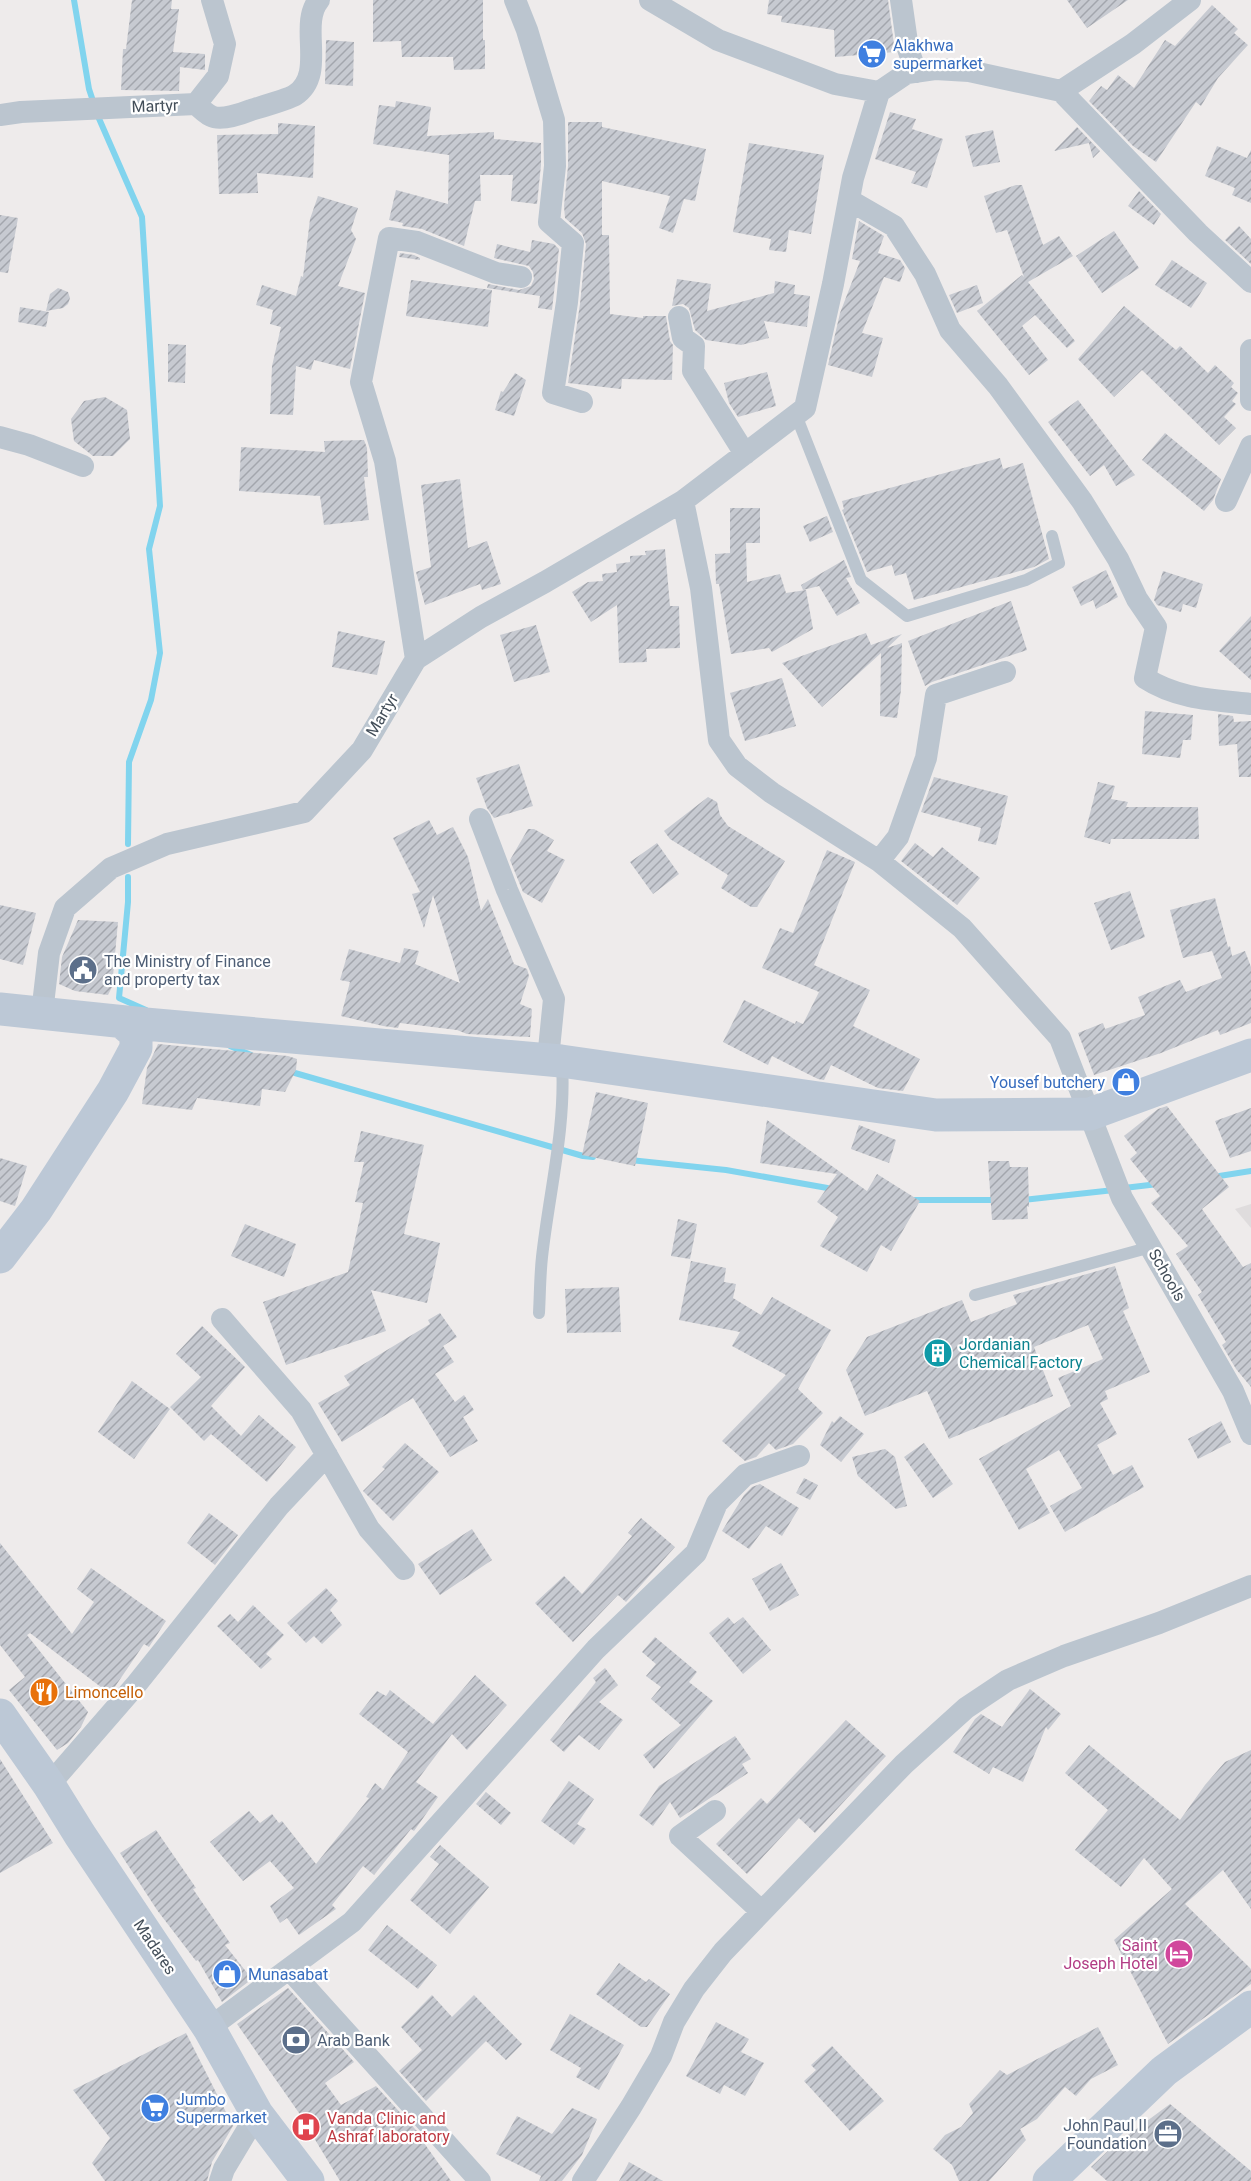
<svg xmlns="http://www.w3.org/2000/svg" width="1251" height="2181" viewBox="0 0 1251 2181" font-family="Roboto,sans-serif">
<defs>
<pattern id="building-hatch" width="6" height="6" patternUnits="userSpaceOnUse" patternTransform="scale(1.5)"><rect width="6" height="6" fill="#c7cad1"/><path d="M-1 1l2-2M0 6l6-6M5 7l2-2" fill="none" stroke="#a3a6ad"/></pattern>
</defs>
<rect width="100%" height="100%" fill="#eeebeb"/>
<path fill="#dfdcdd" d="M1251,1204v24l-16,-19z"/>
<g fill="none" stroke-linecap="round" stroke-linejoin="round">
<path stroke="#81d4ee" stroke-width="6" d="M74,0l15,89 5,15
M97,114l45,103 18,289 -11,43 11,104 -9,47 -22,62 -1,82
M128,877v25l-9,96 27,12
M230,1046l21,9
M288,1071l295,85 10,1
M630,1160l96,10 107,19
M1213,1177l38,-6
M1124,1188l34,-4
M912,1200h85
M1023,1200l91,-10"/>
</g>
<path fill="url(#building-hatch)" d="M132,0h40l-1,9h8l-6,43 32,2v16l-25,-3 -1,24 -58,-1 2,-41h3z
M373,0h110v40h2v29l-31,1 -1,-13h-51l-1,-16 -28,1z
M769,0h119l7,52 -60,5 -1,-27 -53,-8 1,-6 -15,-2z
M1067,0h61l-41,28z
M1212,5l26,24 -4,4 14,12 -30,33 -17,28 -5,-4 -40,60 -23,-16 -44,-45 12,-15 6,4 11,-15 16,13 31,-48 10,6z
M326,40l28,2 -1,44 -28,-2z
M396,101l35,6 -4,29 67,-4v7l47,4v22l-4,39 -26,-3 2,-26h-33l1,26h-6l-11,45 -42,-17 -20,-3 1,-3 -14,-3 7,-30 52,14 1,-49 -76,-11 6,-39 16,2z
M890,112l26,7 -4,10 31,10 -16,49 -16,-5 5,-11 -41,-13z
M568,122h34v5l104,22 -11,52 -11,-2 -11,34 -14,-5 11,-32 -68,-15v54h7l1,79 33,4v-2h23l4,25 3,4 -1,35 -50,-1 -1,10 -53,-6 12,-79 6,-60 -4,-11 -17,-15 -1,-12 4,-40z
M278,123l37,3 -2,52 -56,-5 1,20 -39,1 -2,-59 61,-1z
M1077,127l23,24 -7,7 -4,-15 -35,8z
M993,130l7,32 -27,5 -8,-31z
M749,143l75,12 -13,79 -22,-4 -3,22 -17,-2 2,-11 -38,-7z
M1217,146l30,12 4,-8v53l-19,-8 3,-7 -30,-12z
M1016,185h6l21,60 16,-9 14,20 -45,26 47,59 -8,7 -32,-33 -13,11 26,34 -19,15 -52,-64 45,-36 2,2 -17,-47 -11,3 -12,-37z
M1139,191l22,23 -7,11 -26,-19z
M318,196l40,12 -7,22 5,9 -18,47 27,7 -15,76 -36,-9 -3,10 -15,-4 -3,49 -23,-1 2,-48 9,-39 -11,-3 3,-14 -17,-5 6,-20 34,11 5,-20 2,1 7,-58z
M0,215l18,3 -10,55 -8,-1z
M859,221l25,15 -6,17 22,7 5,8 -5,14 -16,-5 -22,56 21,5 -11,39 -44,-12 12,-52 20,-52 -8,-2z
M1239,226l12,13v25l-26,-24z
M1114,231l25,37 -37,25 -26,-37z
M532,240l22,4 5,5 -7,61 -14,-2 2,-12 -53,-8 1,-4 31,6 12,-4 3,-7 -1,-7 -4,-6 -35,-8 3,-14 33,8z
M400,253l14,2 6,3v2l-21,-3z
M1172,260l35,23 -16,25 -36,-23z
M677,279l34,5 -4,27 67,-18 1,-12 20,4 -1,9 16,2 -3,31 -43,-6 5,17 -28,7 -35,-5 -11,-10 -6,-22 -6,-4 -11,2z
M411,280l81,10 -4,37 -82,-11z
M977,285l6,18 -26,10 -8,-18z
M58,288l10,4 2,6 -2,6 -5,4 -17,3 4,-17z
M1124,306l52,44 4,-4 28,27 7,-8 19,18 -3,4 7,6 -6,8 4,3 -12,13 12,11 -17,17 -77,-75 -28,27 -36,-38z
M20,307l29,5 -3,15 -28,-5z
M168,344l18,1 -1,38 -17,-1z
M767,372l9,34 -38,11 -9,-14 -5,-20z
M515,373l11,7 -12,36 -19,-6 6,-19 2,1z
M105,397l22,13 3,29 -17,17h-20l-19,-15 -3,-22 13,-18z
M1078,400l57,75 -19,11 -12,-21 -14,11 -42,-54z
M1165,433l56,46 -8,21 -9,11 -62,-51z
M364,440l3,8 1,29h-4l5,43 -45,5 -4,-29 -81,-5 2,-44 84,5 -1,-11z
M1000,458l3,11 20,-6 26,96 -15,8 -120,33 -8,-27 -11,3 -3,-11 -25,7 -25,-62 2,-1 -2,-8z
M460,479l8,69 19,-7 14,43 -19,6 -2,-6 -55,21 -9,-33 15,-5 -10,-82z
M730,508h30v35h-14l1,39 33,-8 6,19 20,-3 7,39 -41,23 -3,-4 -38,6 -12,-70h-3l-1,-30 15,-1z
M827,516l6,16 -23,10 -7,-16z
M665,549l5,57h9l1,42 -34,1 1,13 -28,1 -2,-58 -26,17 -19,-30 16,-10 15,-1 -1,-7 15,-2 -1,-8 14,-2v-6l16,-1 -1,-4z
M844,560l7,17 -5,1 14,25 -23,13 -18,-30 -16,4 -2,-5z
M1106,570l12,27 -22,12 -3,-9 -12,6 -9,-19z
M1163,571l40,13 -7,24 -13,-4 -2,8 -24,-7 -3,-5z
M1011,601l16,49 -95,32 -7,4 -17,-45z
M1251,616v64l-32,-29z
M536,625l14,47 -36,10 -14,-47z
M338,631l47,10 -8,34 -45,-8z
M866,633l5,12 31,-11 -15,14 15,-5 -1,47 -4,28 -17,-2 1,-63 -59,54 -40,-44z
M782,678l14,48 -51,15 -15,-48z
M1145,711l48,4 -2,25h-8l-3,18 -38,-4z
M1218,714l15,2 1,6 17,-1v56h-12l-2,-33 -18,2z
M519,764l14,42 -39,12 -7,-10 -11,-30z
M934,777l74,19 -12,49 -18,-4 3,-13 -60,-16z
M1098,782l17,4 -4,13 17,3 -2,5h72l1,32h-88l-1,5 -26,-7z
M708,797l9,5 3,13 8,11 57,35 -28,46h-6l-30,-19 7,-13 -58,-36 -6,-8z
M429,820l8,15 16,-8 15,30 13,54 7,-12 26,65 13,5 2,7 -9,28 12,5 -2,28 -63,-3 -10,-4 -57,-7 -2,5 -15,-2 -42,-10 9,-34 -10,-2 9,-31 51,14 4,-15 15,3 -4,13 45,19 -27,-88 -9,33 -12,-34 8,-2 -27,-54z
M528,829h6l20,11 -7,11 18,9 -23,43 -19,-11 -13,-32z
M657,843l22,31 -26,20 -23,-32z
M915,843l18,14 9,-10 38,31 -23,27 -56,-44z
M827,850l28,12 -41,103 56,25 -17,36 67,33 -17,32 -25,-3 -47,-23 -7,15 -6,-1 -46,-23 -4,9 -45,-23 21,-42 51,24 1,-3 7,3 16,-32 -57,-24 18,-40 13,5z
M1130,891l15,46 -34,13 -17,-47z
M1215,898l13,49 2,-1 2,10 13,-5 6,16v56l-31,12 -2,-5 -57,23 -67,22 -16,-42 25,-10 2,6 40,-14 -7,-18 42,-17 6,12 36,-14 -10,-27 -29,7 -13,-48z
M0,905l36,8 -13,52 -23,-6z
M78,920l40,2 -6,65 -4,8 -33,-4 -16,-7 3,-27z
M158,1044l130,12 9,3 -1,11 -11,22 -23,-3 -2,17 -63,-8 -5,12 -50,-6 5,-36z
M596,1092l52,11 -13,63 -53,-11z
M1167,1106l62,81 -27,22 41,58 8,-4v124l-15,-18 -14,-24 4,-3 -28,-47 4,-3 -26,-38 12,-8 -37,-43 9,-7 -30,-37 7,-6 -13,-17 34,-27z
M1251,1108v43l-21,7 -15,-37z
M767,1120l100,71 10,-17 43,27 -29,50 -10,-6 -14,27 -47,-26 18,-29 -21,-15 20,-28 -77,-11z
M859,1125l37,15 -7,23 -38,-14z
M361,1131l63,14 -20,89 36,9 -13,60 -56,-13 15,41 -100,34 -23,-63 85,-30 15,-69 -8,-1 9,-40h-10z
M0,1158l27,8 -12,40 -15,-5z
M988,1161h21l1,6h18l1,40 -2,-1 1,13 -36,1z
M678,1219l19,5 -7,35 -19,-3z
M245,1224l51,20 -12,33 -53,-21z
M691,1261l35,7 -2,14 12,2 -3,14 28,17 11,-18 59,33 -33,59 25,24 -30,31 -17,6 -7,-7 -13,14 -11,4 -23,-20 64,-66 -54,-29 8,-14 -61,-12z
M1115,1266l14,42 -6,3 27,61 -45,19 3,8 -8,4 17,31 -20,11 16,30 19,-10 12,22 -79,45 -15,-26 32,-18 -23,-38 -33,19 24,44 -31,17 -40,-71 92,-53 -13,-28 45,-19 -15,-34 -54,22 19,49 -104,43 -22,-48 -62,25 -19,-46 21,-33 95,-37 9,22 46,-18 -4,-9z
M619,1287l2,45 -54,1 -2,-44z
M440,1313l17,24 -14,9 11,16 -19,12 20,28 9,-7 10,15 -11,7 15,24 -28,16 -37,-59 -71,44 -24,-39 32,-18 -6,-9 86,-52 -2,-4z
M202,1326l43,41 -34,39 30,30 18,-21 37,32 -29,35 -56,-48 -7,7 -34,-34 31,-30 -25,-23z
M132,1381l38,28 -36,50 -36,-27z
M840,1416l24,18 -23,28 -21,-17 12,-24 2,2z
M1221,1421l10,21 -33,17 -10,-20z
M405,1443l34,29 -46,49 -30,-30 22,-22 -3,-2z
M924,1443l29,41 -20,14 -29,-41z
M885,1449l10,8 12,49 -11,3 -38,-33 -6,-19z
M804,1478l14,7 -8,15 -14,-7z
M760,1484l39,24 -17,28 -16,-10 -17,23 -27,-18 22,-36 8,-8z
M209,1513l29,22 -23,30 -28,-22z
M641,1518l34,29 -49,55 -8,-7 -45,47 -38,-39 29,-27 18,18 50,-58 -4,-3z
M472,1529l20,31 -52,35 -22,-31z
M0,1543l72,91 22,-32 -17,-13 14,-21 75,53 -17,26 -5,-3 -34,50 -80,-61 -3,2 61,77 -7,15 -13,16 -11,7 -48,-60 16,-13 -25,-32z
M781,1563l18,32 -29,16 -18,-32z
M326,1588l12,13 -8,9 12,15 -20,19 -8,-8 -8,7 -19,-20z
M253,1605l31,30 -18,19 6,5 -11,10 -44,-43 13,-12 8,8z
M728,1617l6,7 9,-7 28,33 -28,24 -34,-41z
M655,1637l42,35 -8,10 24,19 -59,68 -11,-14 38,-30 -30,-26 10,-12 -15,-11 10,-12 -14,-12z
M605,1668l13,17 -19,17 24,18 -24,30 -20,-15 -15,17 -14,-12 46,-58 -3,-4z
M475,1675l32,30 -40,45 -15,-16 -36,48 22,15 -24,34 -3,-2 -37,46 -11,-9 -31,39 4,4 -37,26 -12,-17 -7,5 -10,-17 24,-18 -24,-27 -27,20 -33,-39 39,-31 11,12 12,-9 7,9 3,-2 34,43 53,-66 -3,-1 9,-14 8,7 25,-38 -49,-38 18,-23 9,5 4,-6 43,34z
M1030,1689l31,25 -13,16 -2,-3 -23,55 -30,-15 -4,7 -36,-22 22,-33 6,-5 21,13z
M846,1720l40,36 -71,77 -16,-15 -52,56 -31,-30 45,-46 6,6z
M735,1736l16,23 -9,5 6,9 -68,45 -10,-16 -17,24 -14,-11 20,-29z
M1089,1745l91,75 25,-35 20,-23 26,-12v159l-28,-39 -38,34 66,65v15l-83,60 -54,-104 58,-51 -28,-31 -23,29 -46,-37 33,-40 -43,-37z
M0,1759l53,84 -53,30z
M569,1781l25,18 -17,25 9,5 -12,16 -33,-24z
M486,1792l25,21 -10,12 -25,-21z
M156,1830l40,58 -3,1 37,54 -5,2 27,34 -30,23 -24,-42 -2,1 -39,-51 -37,-57z
M440,1845l49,42 -39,47 -40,-34 29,-36 -9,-7z
M387,1925l50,40 -19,24 -50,-39z
M619,1963l27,19 3,-3 21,15 -23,33h-6l-45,-33z
M288,1988l66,74 -29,21 16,22 35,-19 50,55 -2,2 27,38h-111l-41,-68 -62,-89z
M432,1995l20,22 22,-22 48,49 -16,16 -20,-19 -60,60 -27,-30 23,-21 -21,-23z
M570,2014l54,31 -25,45 -23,-13 5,-9 -31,-18z
M716,2022l33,17 -8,13 23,11 -19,33 -21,-11 -4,9 -34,-18z
M1098,2027l20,38 -27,14 -15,17 -11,-9 -28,32 -17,10 6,11 -37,41h-30l-7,-16 -19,-16 12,-14 16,-8 12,-14 -4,-9 31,-34 7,5z
M186,2033l47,93 -21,36 -5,19h-102l-13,-18 18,-25 -37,-48z
M832,2046l52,55 -34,30 -46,-50 12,-11 -5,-5z
M1170,2104l81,67v10h-144l-16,-14 22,-21z
M572,2108l25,11 -15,36 -20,26h-23l2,-5 -45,-22 21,-38 35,18z
M629,2162l34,19h-44z"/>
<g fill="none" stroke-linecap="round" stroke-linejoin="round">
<path stroke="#bbc5cf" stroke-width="12" d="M796,415l65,165 46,36 119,-36 33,-17 -7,-27
M975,1295l176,-48
M539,1313c1,-19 1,-38 3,-56 7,-64 24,-129 20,-194"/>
<path stroke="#bbc5cf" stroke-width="22" d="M515,0l12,30 27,90 1,46 -6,56 24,21 -6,59 -14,91 29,9
M650,0l68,40 117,44 44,8
M901,0l7,49 8,23
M1061,91l72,-47 57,-44
M196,104c4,4 9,9 15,12 10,5 30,-2 40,-6 10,-3 38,-11 44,-15 32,-21 3,-70 24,-95
M0,115l21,-3 175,-8 22,-28 7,-32 -13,-44
M849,200l45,26 31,48 25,56 48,56 84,115 36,58 19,40 19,28 -11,51c32,21 69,22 106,26
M679,317l4,21 11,8 -1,25 52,83
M1251,350v50
M0,437l29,8 54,21
M683,501l18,87 18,152 18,26 35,27 107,68 83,67 98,110 62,160 111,193 18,43
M1226,501l25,-55
M416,659l65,-42 64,-35 138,-81 122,-93 28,-124 20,-106 26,-86 28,-19 28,-4 34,2 92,20 137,142 53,49
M480,819l27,71 47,109 -6,60
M879,861l19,-24 28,-79 10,-63 69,-23
M42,1013l7,-60 16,-45 46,-40 56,-24 137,-32 58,-62 54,-91 -31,-198 -24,-79 28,-144 28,4 79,31 25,4
M222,1319l79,91 68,119 35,40
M49,1785l86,-99 144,-180 48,-51
M715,1811l-35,25 81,75
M290,1970l190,211
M209,2028l143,-106 244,-273 100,-96 21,-50 28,-28 54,-19
M220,2181l4,-12 33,-55
M583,2181l48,-74 30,-51 13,-34 20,-33 29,-37 181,-188 62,-56 42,-28 56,-24 95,-33 92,-37"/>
<path stroke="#bcc8d6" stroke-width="33" d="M0,1009l145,15 416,37 375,54 154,-1 161,-59
M0,1257l36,-47 77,-119 23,-43v-14l-14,-12
M0,1715l49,70 31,50 129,193 48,86 51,67
M1049,2181l115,-110 87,-64"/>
</g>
<defs>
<g id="supermarket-disc" transform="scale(1.5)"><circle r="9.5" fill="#3f7fe0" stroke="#fff"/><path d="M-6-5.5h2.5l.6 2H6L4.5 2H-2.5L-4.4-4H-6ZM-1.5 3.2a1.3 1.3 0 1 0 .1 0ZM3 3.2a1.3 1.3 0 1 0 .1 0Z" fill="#fff"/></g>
<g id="civic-disc" transform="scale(1.5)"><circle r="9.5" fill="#5c6f8a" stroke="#fff"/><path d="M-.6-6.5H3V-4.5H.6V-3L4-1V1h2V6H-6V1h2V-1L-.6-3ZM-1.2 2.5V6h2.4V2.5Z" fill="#fff"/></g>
<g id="shop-disc" transform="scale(1.5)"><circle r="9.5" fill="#3f7fe0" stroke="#fff"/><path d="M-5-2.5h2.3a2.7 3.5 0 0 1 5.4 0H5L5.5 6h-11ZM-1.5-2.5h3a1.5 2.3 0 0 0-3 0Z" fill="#fff"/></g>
<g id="building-disc" transform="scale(1.5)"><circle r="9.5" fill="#0f9aa8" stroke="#fff"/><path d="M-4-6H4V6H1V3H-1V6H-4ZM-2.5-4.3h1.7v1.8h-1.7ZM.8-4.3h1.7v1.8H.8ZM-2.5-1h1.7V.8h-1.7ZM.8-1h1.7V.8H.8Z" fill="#fff"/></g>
<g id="restaurant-disc" transform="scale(1.5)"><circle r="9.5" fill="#e8710a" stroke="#fff"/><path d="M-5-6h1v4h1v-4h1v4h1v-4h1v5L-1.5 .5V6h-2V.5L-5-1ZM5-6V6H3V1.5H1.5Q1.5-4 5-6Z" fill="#fff"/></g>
<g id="hotel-disc" transform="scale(1.5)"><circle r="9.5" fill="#d1479c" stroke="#fff"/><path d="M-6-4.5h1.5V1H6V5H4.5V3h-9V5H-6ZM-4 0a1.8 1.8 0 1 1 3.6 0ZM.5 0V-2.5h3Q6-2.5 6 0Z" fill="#fff"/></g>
<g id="bank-disc" transform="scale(1.5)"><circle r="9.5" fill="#5c6f8a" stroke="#fff"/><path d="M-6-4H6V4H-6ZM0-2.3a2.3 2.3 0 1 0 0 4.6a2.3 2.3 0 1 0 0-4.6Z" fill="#fff"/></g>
<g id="hospital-disc" transform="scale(1.5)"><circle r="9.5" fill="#e0444e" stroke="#fff"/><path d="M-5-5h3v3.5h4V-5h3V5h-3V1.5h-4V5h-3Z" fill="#fff"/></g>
<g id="office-disc" transform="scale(1.5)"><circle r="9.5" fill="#5c6f8a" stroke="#fff"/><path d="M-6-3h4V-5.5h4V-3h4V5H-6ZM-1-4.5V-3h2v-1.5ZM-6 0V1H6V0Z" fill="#fff"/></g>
</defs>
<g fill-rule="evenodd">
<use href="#supermarket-disc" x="872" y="54"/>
<use href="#civic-disc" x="83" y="970"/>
<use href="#shop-disc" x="1126" y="1082"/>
<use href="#building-disc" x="938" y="1353"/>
<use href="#restaurant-disc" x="44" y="1692"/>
<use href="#hotel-disc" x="1179" y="1954"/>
<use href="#shop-disc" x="227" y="1974"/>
<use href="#bank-disc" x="296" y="2040"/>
<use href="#supermarket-disc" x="155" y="2108"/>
<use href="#hospital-disc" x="306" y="2127"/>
<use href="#office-disc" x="1168" y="2134"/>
</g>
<g text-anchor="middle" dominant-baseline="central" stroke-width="4.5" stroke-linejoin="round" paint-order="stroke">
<g font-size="16" fill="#366cbe" stroke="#fff" text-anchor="start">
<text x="893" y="45">Alakhwa<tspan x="893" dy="18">supermarket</tspan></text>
<text x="1105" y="1082" text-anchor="end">Yousef butchery</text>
<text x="248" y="1974">Munasabat</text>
<text x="176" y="2099">Jumbo<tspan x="176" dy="18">Supermarket</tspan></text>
</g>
<g font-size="16" fill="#434e59" stroke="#fff">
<text transform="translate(155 106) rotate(-2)">Martyr</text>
<text transform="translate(382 715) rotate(-59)">Martyr</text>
<text transform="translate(1167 1275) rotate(60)">Schools</text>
<text transform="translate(155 1947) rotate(56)">Madares</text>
</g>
<g font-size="16" fill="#4e5e75" stroke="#fff" text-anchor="start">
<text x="104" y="961">The Ministry of Finance<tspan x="104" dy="18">and property tax</tspan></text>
<text x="317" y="2040">Arab Bank</text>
<text x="1147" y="2125" text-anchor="end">John Paul II<tspan x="1147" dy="18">Foundation</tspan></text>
</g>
<g font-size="16" fill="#0d838f" stroke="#fff" text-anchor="start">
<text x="959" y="1344">Jordanian<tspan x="959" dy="18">Chemical Factory</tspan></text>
</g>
<g font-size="16" fill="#c56008" stroke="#fff" text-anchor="start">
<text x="65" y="1692">Limoncello</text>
</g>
<g font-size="16" fill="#b23c85" stroke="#fff" text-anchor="end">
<text x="1158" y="1945">Saint<tspan x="1158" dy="18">Joseph Hotel</tspan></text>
</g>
<g font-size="16" fill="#be3a42" stroke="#fff" text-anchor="start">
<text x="327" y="2118">Vanda Clinic and<tspan x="327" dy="18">Ashraf laboratory</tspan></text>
</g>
</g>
</svg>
